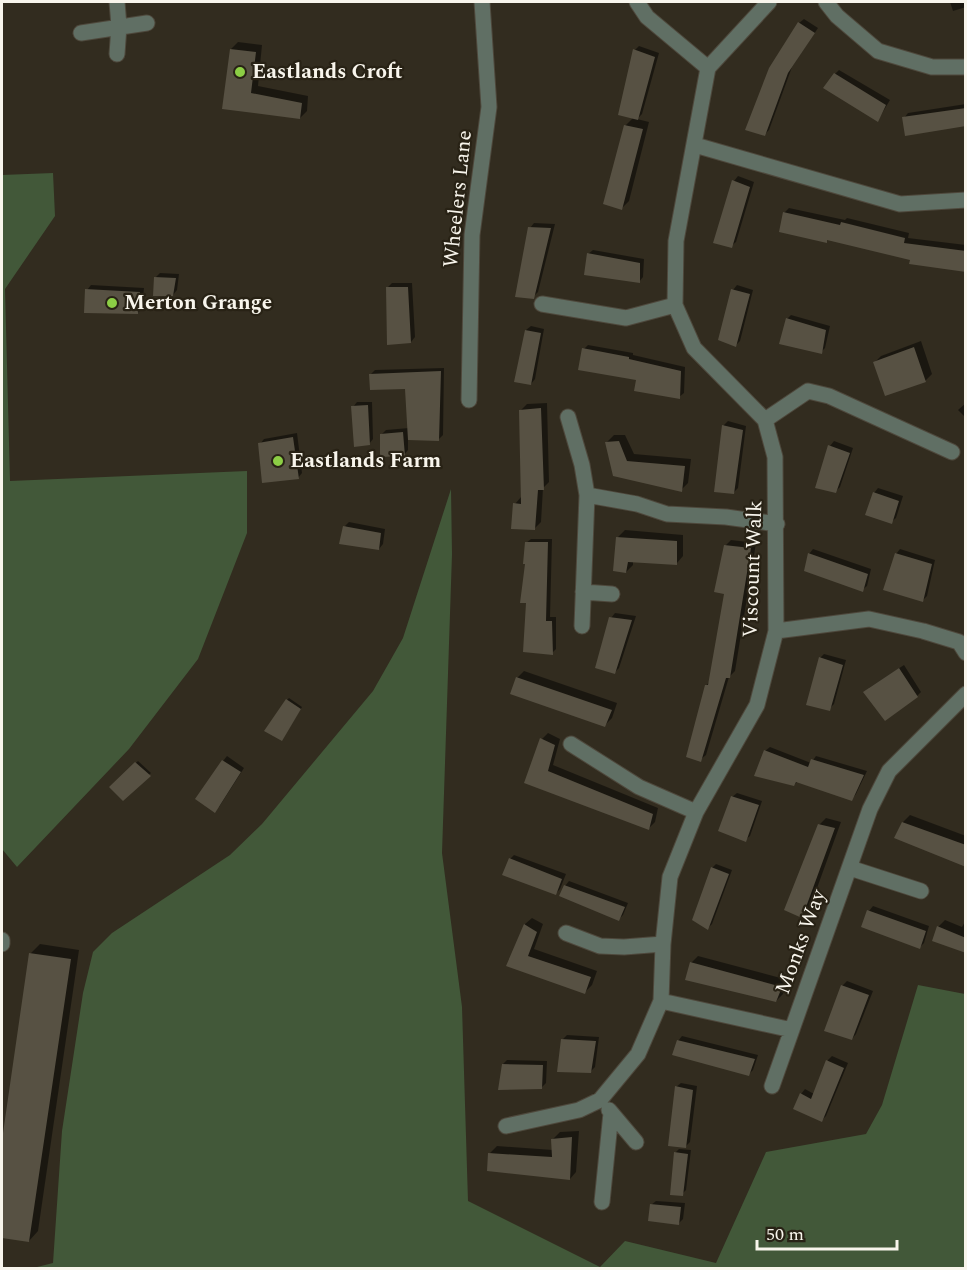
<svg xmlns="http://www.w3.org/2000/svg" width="967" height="1270" viewBox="0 0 967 1270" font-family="Spectral,serif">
<rect width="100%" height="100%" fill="#322c1f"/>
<path fill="#425839" d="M53,173l2,43 -50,73 5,192 237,-10v62l-49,126 -69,90 -112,118 -15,-18v-674z
M451,489l1,65 -10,299 20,154 6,194 132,66 25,-26 91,22 50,-111 100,-18 16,-29 36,-120 47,9v274h-932l20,-5 9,-132 21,-138 10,-41 19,-19 118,-78 32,-31 111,-133 30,-53z"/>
<path fill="#0007" d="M950,2h16v5l-13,4z
M804,19l14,9 -26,39 -23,63 -4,4 34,-111z
M238,42l24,3 -4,41 50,10 -1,15 -7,7 -77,-11 8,-58z
M639,46l20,7 -17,61 -5,5 12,3 -20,79 -7,7 -17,-5 21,-78 8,-8 1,-67z
M839,70l51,30 -12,20 -43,-46z
M966,104v22l-62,-8 4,-5z
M738,176l16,6 -18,60 -5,4 3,-65z
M789,208l56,12 2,-2 62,15 -1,5 58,7v25l-138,-31 -2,2 -42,-28z
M534,223l21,1 -17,68 -4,4 -4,-68z
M593,250l51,9 -1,18 -4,5 -51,-28z
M160,273l19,1 -2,16 -4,5 -17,-18z
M392,283h20l3,54 -4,5 -24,-54z
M91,285l53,3 -2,20 -4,5 -51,-23z
M737,285l16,5 -13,51 -4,4 -3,-55z
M791,315l39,11 -5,22 -4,4 -34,-33z
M531,326l13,3 -9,50 -4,5 -5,-54z
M921,341l11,33 -7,7 -51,-18 7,-7z
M588,345l45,8v2l52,12 -1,26 -5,4 -42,-18 -53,-30z
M444,368l-1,67 -4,4h-31v11l-4,5 -22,-21 4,-4 23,-2 -2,-41 -36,-13 4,-4z
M357,402h15l1,37 -4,5 -16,-37z
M547,403l2,79 -6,6 -2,34 -7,7 -19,-25 6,-7v-87l6,-6z
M966,403v15l-8,-8z
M728,421l18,5 -8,62 -5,5 -17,-3 8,-65z
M297,433l5,40 -4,5 -38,-34 4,-5z
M614,435h11l9,19 57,5 -3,24 -7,7 -67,-16 -7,-32z
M834,441l19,7 -13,39 -4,4 -6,-45z
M878,488l25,8 -7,22 -5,4 -17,-29z
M349,522l36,7 -2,15 -4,5 -34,-23z
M625,530l58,5v21l-6,7 -44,-2v4l-7,7 -8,-35z
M531,539h21l-2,78h6v32l-4,4 -24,-52 -2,-58z
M731,540l25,3 -21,128 -6,6 -23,78 -6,5 6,-74 4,-5 16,-88v-48z
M813,549l58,20 -4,17 -5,4 -53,-36z
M900,549l35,11 -8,36 -4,4 -27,-46z
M615,613l21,3 -17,52 -5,5 -3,-55z
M824,654l22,6 -12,44 -5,5 -9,-51z
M904,665l17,27 -4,4 -48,-8z
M524,671l93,32 -5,15 -7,7 -88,-47z
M289,698l13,9 -19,31 4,-38z
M548,733l12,6 -7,26 105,43 -3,14 -6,6 -123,-46 16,-43z
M770,747l41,16 5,-7 51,15 -11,23 -4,5 -54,-18 -4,4 -29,-34z
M227,756l17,12 -25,39 4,-46z
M138,761l13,12 -28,26 -12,-12z
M737,793l25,8 -12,35 -5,4 -13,-43z
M910,815l56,21v29l-69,-28 6,-15z
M826,818l15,4 -32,88 -7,6 17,-91z
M514,855l52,19 -6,15 -5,5 -45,-35z
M716,864l16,6 -20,54 -4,4 4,-60z
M569,881l59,22 -5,12 -4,4 -54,-33z
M873,906l56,20 -5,17 -4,4 -51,-36z
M532,918l11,6 -9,25 63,22 -5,14 -7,7 -77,-27 17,-41z
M945,920l17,7 4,-7v31l-28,-24z
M40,944l39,6 -41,281 -9,10 -27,-4v-87l28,-196z
M698,956l90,24 -5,14 -7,7 -85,-38z
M847,981l26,10 -17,43 -4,5 -10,-53z
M567,1035l32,2 -4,30 -5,5 -28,-32z
M682,1036l76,19 -5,15 -4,4 -71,-33z
M832,1056l16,7 -22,53 -4,4 -21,-26 4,-5 9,5 14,-34z
M507,1060l40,1 -1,22 -5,5 -38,-24z
M681,1083l16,3 -7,56 -4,4 -10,-59z
M579,1131l-3,41 -6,7 -80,-26 7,-7 56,4v-11l7,-7z
M679,1149l12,1 -5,40 -4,4 -7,-41z
M656,1201l29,2 -2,16 -4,4 -28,-18z"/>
<path fill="#575143" d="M798,22l17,11 -27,40 -23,63 -20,-6 24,-62z
M230,49l26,3 -5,41 51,10 -2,16 -78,-10z
M633,49l22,8 -17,63 -20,-5z
M834,73l52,32 -8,17 -55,-34z
M966,108v18l-61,10 -3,-19z
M624,125l19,4 -21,81 -19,-6z
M732,180l18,7 -18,61 -19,-5z
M783,212l57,13 1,-3 64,16 -1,5 62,8v21l-57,-8 1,-4 -83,-20v3l-48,-11z
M528,227l23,1 -17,71 -19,-2z
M587,253l53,10v20l-56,-8z
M154,277l22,1 -3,18h-20z
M386,287h22l3,56 -24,2z
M85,289l55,3 -2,22 -54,-1z
M731,289l19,5 -14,53 -18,-7z
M786,318l40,12 -4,24 -43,-10z
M525,330l16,3 -10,52 -17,-3z
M914,347l12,35 -41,14 -12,-34z
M582,348l47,9v2l52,12 -1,28 -46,-8 2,-11 -58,-10z
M441,371l-2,70 -31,-1 -3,-51 -35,1 -1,-16z
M368,405l2,40 -16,2 -3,-41z
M541,408l3,82h-6l-3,40 -24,-1 2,-26 8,1 -2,-94z
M722,425l21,5 -9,64 -20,-2z
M403,432l2,24 -25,1v-23z
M293,437l6,42 -37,4 -4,-40z
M619,441l8,20 58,5 -3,26 -69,-16 -8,-34z
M828,445l22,8 -14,40 -21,-5z
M873,492l26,9 -7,23 -27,-9z
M343,526l38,7 -2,17 -40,-6z
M616,537l61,4v24l-49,-3 -2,11 -13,-2z
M525,542h23l-2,79h6l1,34 -30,-3 3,-49h-6l5,-39h-2z
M724,545l27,3 -21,130h-4l-25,84 -15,-5 19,-72h3l16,-91 -10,-2z
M808,553l60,21 -5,18 -59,-21z
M895,553l37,11 -9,38 -40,-12z
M609,617l23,3 -17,54 -20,-6z
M819,657l24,8 -13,46 -24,-6z
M899,668l19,29 -33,24 -22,-29z
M516,677l96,33 -7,17 -95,-33z
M286,699l15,10 -19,32 -18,-10z
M540,738l15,7 -7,26 105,43 -4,16 -125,-47z
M764,750l44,17 3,-8 53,16 -12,26 -56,-19 -2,4 -40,-10z
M222,760l19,12 -26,41 -20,-14z
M135,762l16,14 -28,25 -14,-14z
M731,796l28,9 -13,37 -28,-11z
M902,822l64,23v22l-72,-29z
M818,824l17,4 -33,90 -18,-8z
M509,858l53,21 -6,16 -54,-20z
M711,867l18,7 -21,56 -16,-10z
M564,885l61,22 -6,14 -60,-25z
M867,910l59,21 -6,18 -59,-22z
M524,924l13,8 -9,24 63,21 -6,17 -79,-28z
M937,926l29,12v15l-34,-12z
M29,953l42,6 -42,283 -27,-4v-98z
M690,962l92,25 -6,15 -91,-22z
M841,985l28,10 -17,45 -28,-9z
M561,1039l35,2 -5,32 -34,-1z
M677,1040l78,19 -6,17 -77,-21z
M826,1060l18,8 -22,54 -29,-13 7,-16 11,6z
M502,1064l41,1 -1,24 -44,1z
M675,1086l18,4 -7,58 -18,-2z
M572,1137l-2,43 -83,-9 1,-18 64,4 -1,-18z
M674,1152l14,2 -5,42 -13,-1z
M650,1204l31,3 -2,18 -31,-4z"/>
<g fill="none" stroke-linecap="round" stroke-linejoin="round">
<g stroke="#4e483c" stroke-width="17">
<path id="minor" d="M117,2l2,24 -2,28
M637,2l10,15 61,51
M826,2l11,14 41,35 54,16h34
M81,33l66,-10
M695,145l205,59 66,-4
M542,304l84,14 49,-13
M469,400l3,-165 17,-128 -7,-105
M568,417l14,48 5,30 -5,131
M765,420l43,-29 21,5 123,56
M587,495l50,9 30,10 59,3 51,7
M583,592l29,2
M776,631l93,-12 54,12 36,11 7,11
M571,744l68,43 57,25
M850,868l71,23
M566,933l34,13 24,1 39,-3
M2,944v-4
M661,1001l131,29
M772,1086l98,-277 19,-38 77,-77
M609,1110l27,32
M506,1126l73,-16 21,-10 38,-46 23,-53 2,-57 7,-67 26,-65 61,-107 19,-74 -1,-174 -10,-37 -71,-72 -19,-43 1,-64 32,-173 61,-66
M602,1202l9,-89"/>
</g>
<use href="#minor" stroke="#606f64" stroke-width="15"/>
</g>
<g fill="#8cce45" stroke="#282215" stroke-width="2">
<circle cx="240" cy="72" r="6"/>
<circle cx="112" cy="303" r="6"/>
<circle cx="278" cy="461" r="6"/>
</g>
<g text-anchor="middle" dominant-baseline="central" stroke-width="4.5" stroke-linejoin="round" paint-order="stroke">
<g font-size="21" font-weight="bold" fill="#f8f5ec" stroke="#282215" text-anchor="start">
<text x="252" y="72">Eastlands Croft</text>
<text x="124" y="303">Merton Grange</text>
<text x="290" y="461">Eastlands Farm</text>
</g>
<g font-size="21" fill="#f8f5ec" stroke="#282215">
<text transform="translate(458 199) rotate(-84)">Wheelers Lane</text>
<text transform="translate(753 569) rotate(-88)">Viscount Walk</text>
<text transform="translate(801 942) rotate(-70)">Monks Way</text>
</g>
</g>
<rect width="967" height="1270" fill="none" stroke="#f8f5ec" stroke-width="6"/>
<path d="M757 1240v9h140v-9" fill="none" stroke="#f8f5ec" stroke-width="3"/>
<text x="766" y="1240" font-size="18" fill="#f8f5ec" stroke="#282215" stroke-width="4.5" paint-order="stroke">50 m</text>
</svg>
